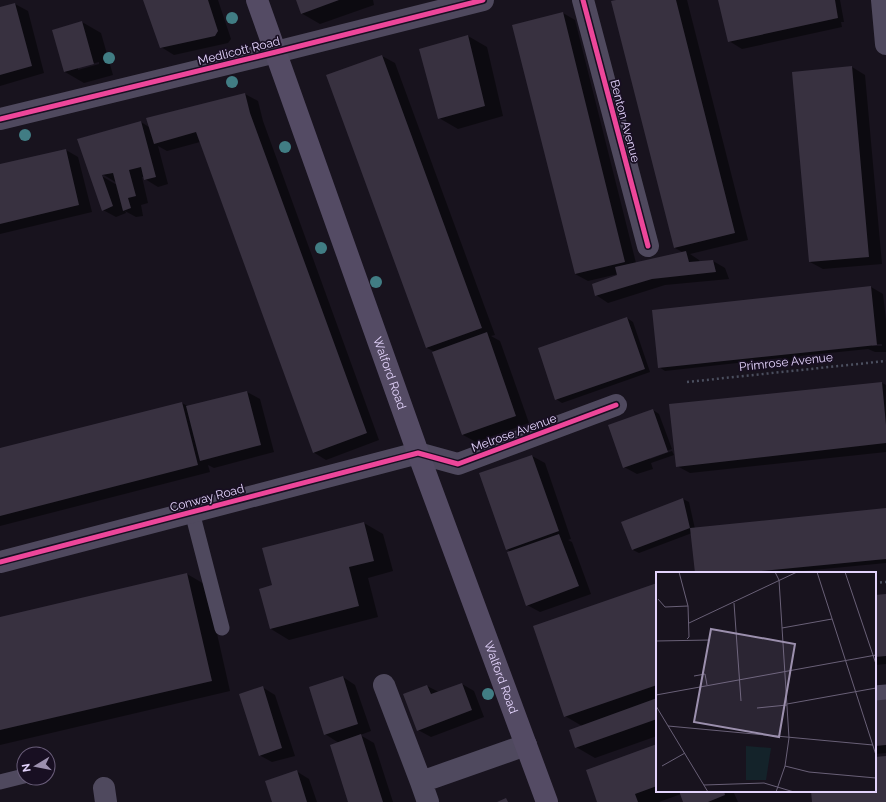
<svg xmlns="http://www.w3.org/2000/svg" width="886" height="802" viewBox="0 0 886 802" font-family="Raleway,sans-serif">
<rect width="100%" height="100%" fill="#18131e"/>
<path fill="#0007" fill-rule="evenodd" d="M144,0h74l13,39 -3,4 -54,12 -13,-8z
M297,0h76l1,5 -54,19 -19,-11z
M620,0h67l61,240 -58,14 9,6 1,2 13,-1 12,7 4,11 -64,6 -57,18 -12,-8 22,-19v-2l-30,7 -13,-7 -12,-261 12,7 61,243 48,-10 -9,-5z
M719,0h121l4,22h-3l1,5 -100,22 -13,-8z
M15,4l13,7 16,62 -44,13v-78z
M82,22l19,11 12,42 -29,8 -19,-11 -12,-42zM99,62v2l-21,6v-3z
M468,36l19,11 16,69 -45,13 -19,-11z
M382,56l13,7 100,272 -4,1 9,5 29,82 -53,19 -13,-7 -30,-84 -6,-3z
M852,67l13,8 17,189 -59,5 -13,-7z
M245,94l13,7 5,20 116,319 -53,20 -13,-8 -113,-310 -33,9 -9,-5 10,38 -10,3 -13,-8 -1,-2h-2l6,26 -7,2 2,11 -7,1 -11,-6 1,2 -10,4 -13,-7 -25,-71 63,-17 8,5zM99,172l18,11v2l-19,-11z
M66,150l12,7 14,55 -92,22v-69z
M871,287l12,7 3,26v32h-11l-7,-3 -68,7 1,5 -14,1 -6,-4 -116,13 -6,-4zM872,344h10v2h-10z
M627,318l6,4 17,50 -88,31 -6,-4z
M882,383l4,2v67l-196,21 -13,-7z
M247,392l13,7 14,53 -60,16 -6,-3 2,7 -210,54v-77l182,-46 7,4z
M653,410l6,4 13,35 -22,8v2l22,-8 2,4 -23,8 2,6 -16,5 -13,-7z
M532,456l13,7 26,76 -3,1 4,2 19,52 -51,18 -13,-7 -16,-53 -4,-3z
M683,499l6,3 6,27 191,-20v54l-104,10h-86l-4,-40 -53,20 -6,-3z
M364,523l19,11 10,37 -25,7 10,39 -89,23 -18,-11 2,-43z
M187,574l19,11 24,106 -230,54v-127z
M657,584v152l-62,22 -19,-11 6,-21 -17,-10z
M886,596v68l-11,1v-68z
M343,677l12,8 16,46 -11,4 14,8 19,59h-44l-10,-59 -14,-9z
M462,684l12,7 10,26 -53,20 -13,-7 9,-44 12,6z
M262,687l13,8 20,61 -23,6 -13,-7z
M886,699v54l-11,1v-54z
M657,746v45h76l5,11h-54l-3,-8 -22,8h-61z
M296,771l13,8 8,23h-44z"/>
<path fill="#383140" d="M143,0h65l10,31 -3,5 -55,12z
M296,0h43l-38,14z
M616,0h60l59,233 -61,15 -63,-247z
M718,0h117l3,18 -110,24z
M15,3l17,63 -32,9v-68z
M563,12l62,250 -50,12 -63,-249z
M82,21l12,43 -30,8 -12,-42z
M468,35l17,71 -47,13 -19,-70z
M382,55l100,273 -56,20 -100,-273z
M852,66l17,191 -60,5 -17,-190z
M245,93l5,20 117,320 -54,20 -117,-321 -42,12 -8,-26z
M141,121l15,56 -12,3 -3,-13 -12,3 7,26 -8,2 3,10 -8,3 -10,-38 -11,2 11,31 -11,5 -25,-72z
M66,149l13,56 -79,19v-60z
M686,251l3,11 24,-2 3,12 -64,7 -57,17 -3,-12 25,-9 -2,-8z
M871,286l6,59 -219,23 -6,-58z
M627,317l18,52 -90,31 -17,-52z
M487,332l29,84 -54,19 -30,-83z
M882,382l4,43v18l-210,24 -7,-63z
M247,391l14,54 -61,16 -14,-55z
M182,402l16,63 -198,51v-68z
M653,409l15,43 -45,16 -15,-43z
M532,455l27,76 -53,19 -27,-77z
M683,498l7,30 -58,22 -11,-28z
M886,508v51l-145,14h-46l-5,-45z
M364,522l10,39 -25,6 10,39 -89,23 -11,-40 13,-4 -10,-37z
M559,534l20,52 -53,20 -19,-54z
M187,573l25,108 -212,49v-113z
M657,583v102l-93,32 -31,-91z
M886,594v62l-11,1v-62z
M343,676l15,48 -34,11 -15,-48z
M462,683l10,27 -55,21 -14,-37 24,-9 4,9z
M263,686l19,62 -23,8 -20,-62z
M657,698v21l-82,29 -6,-18z
M886,698v47l-11,1v-47z
M361,734l22,68h-35l-18,-57z
M657,744v42l-22,8 3,8h-41l-11,-32z
M886,756v46h-74l-1,-11h64v-34z
M297,770l10,32h-35l-7,-21z
M679,791h45l1,4 -17,7h-25z
M506,798l2,4h-11z"/>
<g fill="none" stroke-linecap="round" stroke-linejoin="round">
<path stroke="#4b4f5f" stroke-width="2.5" stroke-dasharray="2 3" stroke-linecap="butt" d="M687,382l199,-21
M875,583l11,-1"/>
<path stroke="#4f495e" stroke-width="15" d="M192,512l30,116
M875,693l11,-1
M0,782l24,-6"/>
<path stroke="#4f495e" stroke-width="22" d="M583,0l65,246
M882,0l4,44
M0,119l276,-67 207,-52
M0,562l418,-109 40,11 158,-59
M384,685l37,97
M104,788l2,14
M428,802l-7,-20 105,-37"/>
<path stroke="#544b64" stroke-width="22" id="s1" d="M257,0l161,453 129,349"/>
<g stroke="#180f22" stroke-width="8">
<path id="cycleway" d="M583,0l65,246
M0,119l276,-67 207,-52
M0,562l418,-109 40,11 158,-59"/>
</g>
<use href="#cycleway" stroke="#ed469a" stroke-width="5"/>
</g>
<g fill="#417d84">
<circle cx="232" cy="18" r="6"/>
<circle cx="109" cy="58" r="6"/>
<circle cx="232" cy="82" r="6"/>
<circle cx="25" cy="135" r="6"/>
<circle cx="285" cy="147" r="6"/>
<circle cx="321" cy="248" r="6"/>
<circle cx="376" cy="282" r="6"/>
<circle cx="488" cy="694" r="6"/>
</g>
<g text-anchor="middle" dominant-baseline="central" stroke-width="3.5" stroke-linejoin="round" paint-order="stroke">
<g font-size="12" fill="#e3d3fc" stroke="#180f22">
<text transform="translate(239 51) rotate(-14)">Medlicott Road</text>
<text transform="translate(625 121) rotate(75)">Benton Avenue</text>
<text transform="translate(786 362) rotate(-6)">Primrose Avenue</text>
<text stroke="none"><textPath href="#s1" startOffset="396">Walford Road</textPath></text>
<text transform="translate(514 433) rotate(-20)">Melrose Avenue</text>
<text transform="translate(207 498) rotate(-15)">Conway Road</text>
<text stroke="none"><textPath href="#s1" startOffset="720">Walford Road</textPath></text>
</g>
</g>
<g transform="translate(656 572)">
<rect width="220" height="220" fill="#18131e"/>
<path d="M90,174l25,2 -5,32h-20z" fill="#14232a"/>
<path fill="none" stroke="#696077" stroke-width="1" d="M23,0l9,34 1,31 -2,2M119,0l4,8 10,158 -4,28 -9,26M161,0l59,183M189,0l31,92M2,27l7,8 23,-1M78,31l7,98M33,51l108,-51M126,56l50,-9M0,69l54,-1M38,104l11,-2 2,11M0,123l220,-40M131,132l89,-16M0,134l52,86M101,136l30,-3M12,154l205,19M6,194l23,-13M129,194l24,6 67,6M48,213l60,-2 30,9"/>
<path fill="#9c90ae" fill-opacity="0.15" stroke="#9c90ae" stroke-width="2" d="M55,57l84,15 -16,93 -85,-15z"/>
<rect width="220" height="220" fill="none" stroke="#e3d3fc" stroke-width="2"/>
</g>
<g transform="translate(36 766) rotate(260)"><circle r="19" fill="#180f22" stroke="#695d79"/>
<path d="M0-3L7 15L0 10L-7 15Z" fill="#9c90ae"/>
<text y="-6" font-size="11" font-weight="bold" text-anchor="middle" fill="#e3d3fc">N</text>
</g>
</svg>
